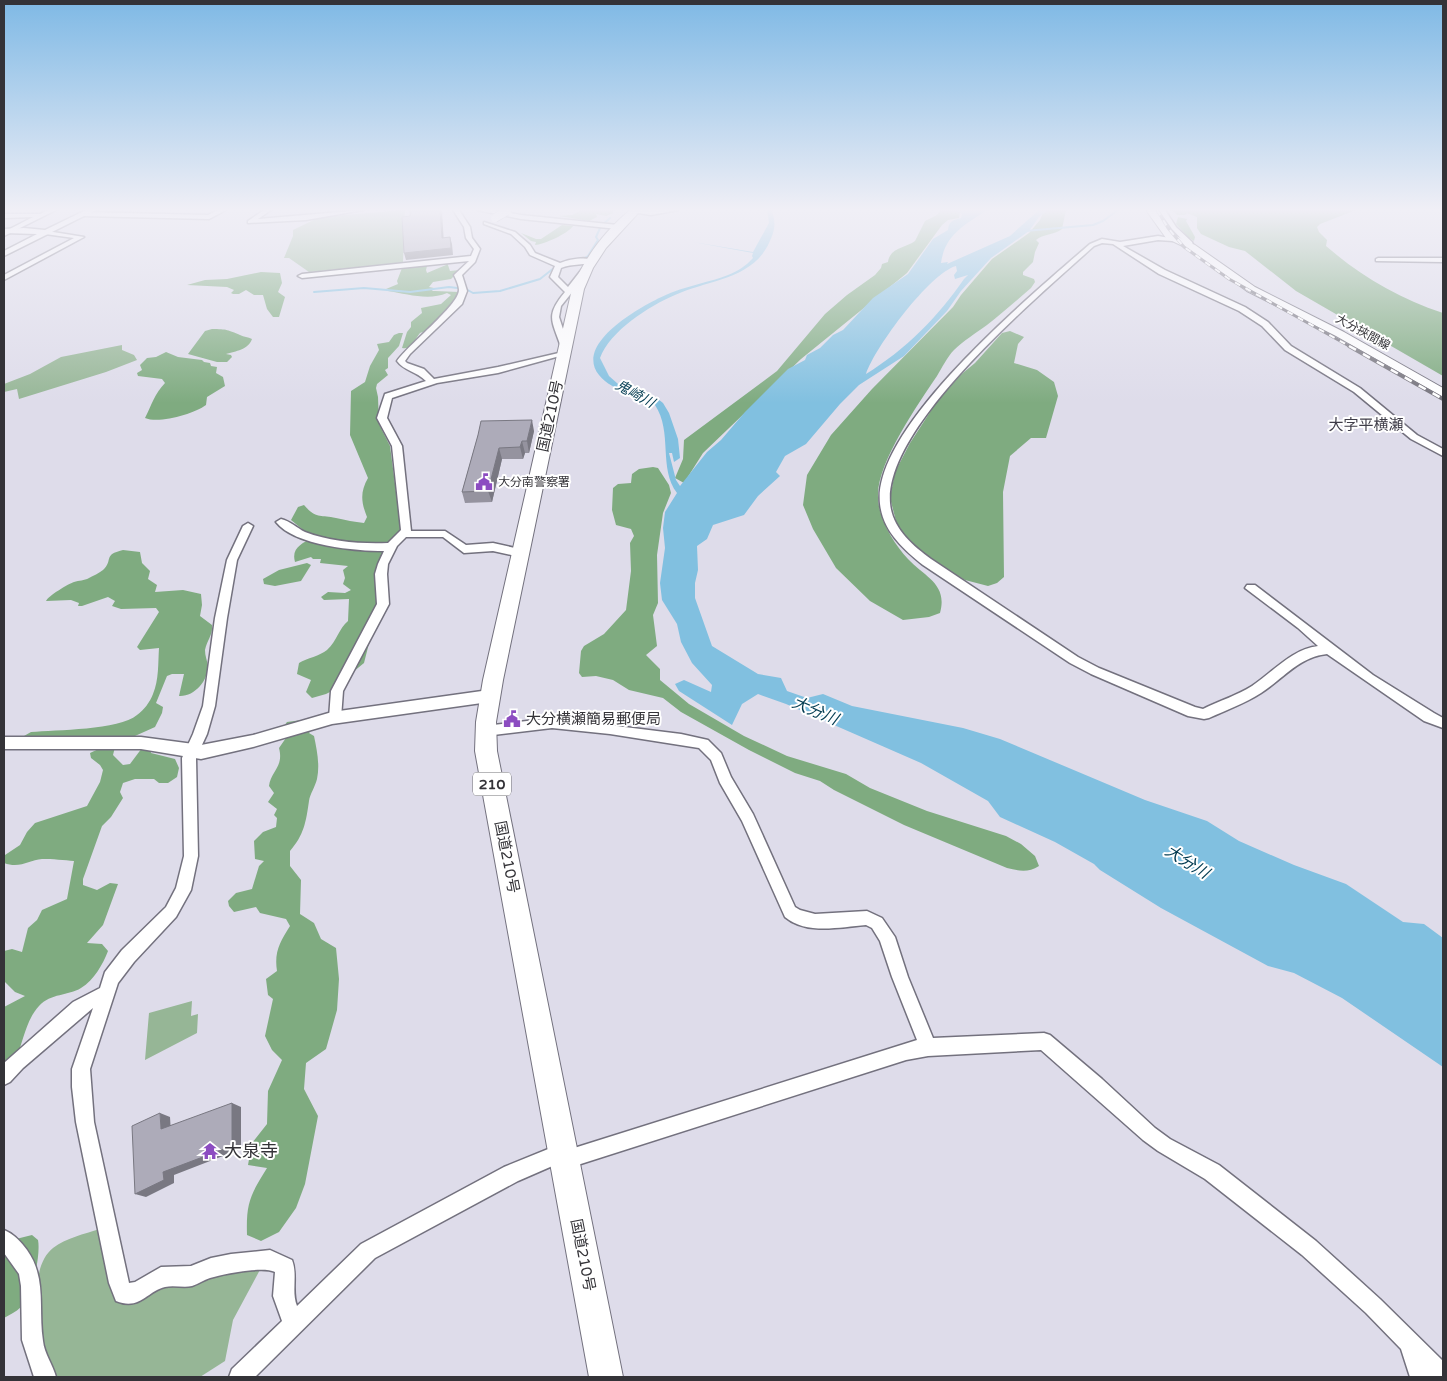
<svg xmlns="http://www.w3.org/2000/svg" width="1447" height="1381" viewBox="0 0 1447 1381" font-family="'Varela Round','Noto Sans JP',sans-serif">
<rect width="100%" height="100%" fill="#dedcea"/>
<path fill="#96b696" d="M405,210l-2,52 -2,1 -92,9 -20,-14h-5l9,-22v-6l27,-13z
M122,345v5l12,5 3,5 -31,12 -87,27 -2,-10 -13,3v-8l26,-10 31,-17z
M192,1001l-1,15 7,-2 -1,19 -52,27 4,-47z
M100,1229l17,66 36,-10 109,-19 -29,54 -8,41 -25,16h-147c-4,-11 -9,-22 -12,-33 -5,-26 -11,-78 12,-96 13,-10 31,-14 47,-19z"/>
<path fill="#7fab80" d="M582,210h31v3l-7,3 -10,-2 1,3 -8,4 -30,-5 13,-1z
M941,210h21l-2,2 -1,6 -11,2 -6,5 -35,48 -106,86 -98,94 -19,30 -9,-5 8,-19 1,-19 93,-69 48,-57 22,-19 28,-20 6,-7 1,-4 6,-2c2,-15 18,-14 27,-21l10,-20 12,-6z
M1044,210h22l-4,19c-8,6 -19,5 -26,11l3,3 -4,9 -2,10 -10,10v3l11,4 1,3 -4,6c-15,13 -29,25 -44,37 -11,8 -24,16 -33,25 -7,7 -12,18 -17,26 -19,28 -59,86 -59,118 -1,22 15,49 30,65 17,18 40,25 32,54l-11,4 -26,3 -33,-19 -34,-33 -23,-39 -10,-24 4,-30 24,-40 41,-46 81,-82 8,-12 31,-36 37,-26 11,-13z
M1170,210h186l-36,14 -3,3 2,5 8,8 -1,6c36,31 72,52 117,67v63l-147,-85 -51,-40 -16,-4 -28,-13 -4,-6v-11l-10,-4 -2,2h-8l-4,-4z
M1178,217l9,2 -1,2 9,16 -1,4 -6,-4 -12,-13z
M562,225l11,1c-4,7 -30,19 -38,19l1,-3 -5,-1 -10,-8 15,6h5z
M447,262l3,9 10,-1 -9,9 -18,3 -4,5 5,1 -2,3h3l24,1 -2,7 -29,31 -8,3c-6,7 -7,17 -18,15l5,-16 4,-5v-5l11,-9 -1,-5 20,-4 10,-9 -4,-2c-18,8 -40,1 -59,-2l-2,-2 12,-5 -1,-3 5,-13 21,-3 4,1 -1,4 1,3 19,-8z
M261,272l19,1 2,10 -4,9 7,5 -6,20h-6l-6,-8 -4,-14h-9l-8,-5 -7,4h-6l-2,-1 3,-3 -7,-3 -40,-2 18,-5 22,-1z
M212,329c15,0 16,1 28,6 4,2 8,2 12,4 -4,11 -16,12 -26,15l5,1 1,2 -5,5h-10l-29,-8 17,-23z
M1010,331l14,6 -6,7 -4,19 23,7 17,12 4,14 -12,42h-15l-21,18 -7,36 1,85 -7,6 -9,3 -23,-6 -38,-22 -15,-12 -15,-21 -7,-27 5,-26 15,-29 37,-57 28,-23 27,-30z
M399,333h4l-4,13 -11,12v10l-3,2 3,5 -11,9 -1,4 2,9 1,27 11,22 11,83c-5,12 -13,15 -25,19l6,3 -2,49 -16,63 -11,9 -9,13 -18,9 -14,4 -6,-6 5,-12 -14,-6 2,-11c8,-5 21,-7 28,-13 10,-9 12,-22 21,-29l1,-22 -25,1 -3,-3 7,-5 17,1 6,-3 -8,-6 2,-6 -2,-8 5,-4 -28,-3 1,-4h-8l-2,-2 -16,5c-4,-14 7,-19 18,-24l-22,-18 7,-13 6,-2c13,15 16,9 32,13 10,2 18,4 28,5l3,-6c-6,-15 -7,-25 1,-39l-18,-43 1,-44 14,-9 5,-16 9,-16 -2,-6 12,-2 5,-7z
M166,352l12,5 24,3 2,2 6,1 1,3 6,1 -1,6 7,4 2,9 -18,11 -1,8c-12,9 -47,19 -61,13 6,-12 10,-25 20,-35l-3,-4 -24,-3 -1,-3 5,-3 -2,-5 7,-7 9,-1z
M653,467l5,1 11,17 2,8 -8,20 -6,42 1,48 -5,12 4,31 -11,9 14,14v11l29,24 55,32 43,20 59,18 24,14 57,23 79,25 15,8 14,12 4,10c-11,7 -20,5 -32,2l-103,-43 -70,-35 -14,-9 -25,-8 -46,-23 -68,-38 -18,-14 -34,-8 -16,-10 -17,-4 -14,1 -3,-4 2,-22 3,-5 20,-12 22,-24 5,-39 -1,-28 4,-7 -3,-7 -15,-4 -4,-15 1,-22 5,-4 13,-1 1,-9 7,-5z
M123,550l17,2 2,11 8,8 -2,8 9,6 -2,7 28,-2 18,4 1,11 -2,11 12,9c1,10 -5,15 -7,25 0,6 2,10 3,16 0,15 -14,31 -29,30l5,-22h-12l-5,2 -11,27 7,4 -1,6 -7,14 -20,9 -79,4 -32,-4 7,-4c25,-2 88,-2 106,-17 7,-5 13,-13 16,-21 6,-14 5,-31 6,-46l-19,2 -3,-3 22,-35 -3,-4 -35,1 -9,-3 3,-5 -7,-4 -26,9h-4l1,-3 -8,-3 -25,1c2,-5 22,-17 28,-19 5,-2 10,-1 15,-4 4,-2 10,-5 14,-8 11,-10 -1,-15 20,-20z
M307,563l4,2 -10,16 -26,5 -11,-2 -1,-5 16,-9z
M309,719l6,7 -6,7 5,3c3,14 6,29 3,43 -2,8 -7,15 -8,22 -3,21 -5,34 -19,50v15l11,14 -1,34 14,9 7,16 15,9 3,31 -2,31 -11,39 -20,14 -2,26 14,27 -13,68 -9,24 -17,24 -18,9 -14,-6c-1,-32 3,-40 20,-67l-19,-3 4,-22 15,-19 1,-33 14,-31 -10,-10 -7,-14 8,-37 -5,-4 -2,-16 11,-8c-3,-19 3,-29 13,-45l-4,-7 -26,-6 -4,-6 -22,5 -5,-6 -1,-5 8,-8 16,-4 7,-23 5,-5 -9,-2 -1,-18 9,-9 13,-5 1,-9 -3,-3 3,-6 -9,-7 6,-9 -5,-7c2,-15 15,-19 10,-38l9,-13 -7,-5 6,-8z
M145,744l5,2 1,7 24,6 4,9 -2,9 -9,6h-9l-5,-4h-19l-12,4 -3,9 3,6 -12,19 -9,9 -19,53v6l14,5 13,-7 8,1 -15,41 -16,18 15,1 6,7c-5,13 -14,29 -27,37 -13,8 -30,5 -42,18 -13,14 -16,36 -23,53 -3,7 -8,13 -12,20v-72l21,-11 -10,-4 -11,-11v-30l8,-2 10,3 6,-24 9,-8 5,-10 25,-11 7,-38c-9,-1 -22,-2 -32,-2 -13,1 -22,10 -38,4l1,-8 15,-10 7,-13 8,-9 52,-17 13,-24 3,-12 -3,-5 -9,-7 -1,-5 15,-7 10,1 -2,8 10,10 7,-1z
M32,1235l6,5c3,15 -6,57 -17,67 -5,5 -12,8 -17,11v-72l8,-6z"/>
<path fill="#81c0e0" fill-rule="evenodd" d="M767,210l5,1c4,13 3,19 -3,32 -17,37 -62,37 -94,52 -26,11 -65,36 -75,63l9,18 17,15 32,8 5,4 6,10 9,26 2,19 -6,4 -2,-9h-3l7,27 4,6 27,-34 14,-12 24,-28 43,-43 17,-9 2,-5 13,-7 13,-13 10,-5 30,-32 35,-24 25,-35 15,-9c1,-9 5,-10 13,-12l1,-4 -5,-3 30,-1c-22,15 -42,24 -46,53l7,-1 -1,2 63,-28 29,-26h9l-9,7 -10,14 -38,27 -30,33 -14,20 -43,45 -45,29 -19,19 -34,40 -21,12 -9,16 4,4 -22,20 -14,19 -31,10 -6,14 -10,7 1,24 -3,13v15l17,48 46,28 23,4 6,13 20,7 16,-4 29,12 111,22 37,11 145,61 62,21 32,20 55,24 52,19 57,38 21,2 19,14v129l-101,-69 -48,-25 -26,-7 -107,-58 -61,-38 -6,-6 -39,-22 -55,-25 -12,-16 -67,-38 -135,-59 -28,-10 -16,10 -10,21 -53,-34 -4,-7 9,-4 27,12 1,-7 -20,-22 -11,-21 -4,-18 -15,-24 -2,-17 5,-35 -2,-20 2,-16 12,-19c-19,-25 -4,-61 -22,-88 -18,-12 -41,-12 -56,-30 -27,-33 50,-74 74,-83 18,-7 37,-10 55,-17 10,-4 18,-9 25,-17l-1,-2 1,-3 -60,-11 60,10 16,-29zM956,266l1,5 -3,4 1,4 13,-4 -4,4c-26,38 -59,71 -98,95 9,-27 64,-101 90,-108z"/>
<g fill="none" stroke-linecap="round" stroke-linejoin="round">
<path stroke="#81c0e0" stroke-width="2" d="M1025,231l68,-6 10,-4 15,-11
M581,260l7,-4 10,-16 -2,-3 5,-11 9,-8
M314,292l50,-4 46,4 39,-5 17,2 7,4 27,-2 40,-12 19,-15"/>
<g stroke="#73717e" stroke-width="3">
<path id="minor" d="M48,210h8l-52,26v-4l29,-15 -29,1v-4h36z
M218,210h8l-17,9 -126,-3 -3,-2 3,-2 125,3z
M264,210h7l-13,9 105,-9 -57,10 -58,3v-2z
M453,210h6l11,17 2,11 8,11 -5,13 -13,13 5,16 -5,13 -52,50 -5,7 2,2 17,6 10,10 64,-12 65,-15 4,2 -69,19 -61,10 -45,15 -5,20 15,28 9,85h34l21,14 27,-2 31,7 1,3 -5,4 -27,-6 -29,2 -21,-16h-37l-9,9 -9,18 -1,10 2,30 -46,87 -2,27 -1,4 -5,1 -5,-1 -1,-4 2,-27 46,-87 -2,-30 3,-10 6,-13c-28,0 -89,-5 -108,-29l5,-3c9,2 16,9 24,13 26,10 56,12 83,11l13,-13 -9,-84 -15,-28 8,-24 41,-13c-10,-10 -22,-10 -29,-20 11,-16 62,-56 62,-71 0,-4 -3,-11 -5,-15l15,-14 -167,17 -4,-2 4,-2 169,-18 3,-7 -8,-11 -2,-11z
M632,210h46l-27,5 -19,-3z
M1159,210h6l11,17 16,15 2,6h-4l-18,-19z
M484,222l31,10 15,13 5,8 25,10c9,-4 27,-7 36,-2 -10,5 -24,2 -35,7l-3,9 10,10 14,-18 7,2 -28,35 -2,11 10,30 -1,2 -7,-2c-9,-27 -16,-31 4,-55l-15,-15 5,-11 -25,-11 -5,-8 -14,-13 -27,-10z
M47,231l37,6 -80,43v-5l70,-37 -29,-4v-2z
M1158,236l18,3 -3,2 -15,-1 -35,6 42,24 80,37 23,15 23,24 69,42 57,47 26,14v7l-32,-17 -57,-47 -69,-42 -23,-24 -23,-15 -80,-37 -46,-30 -11,-1 -8,3c-55,50 -210,179 -204,257 2,25 22,42 41,56l147,98 21,11 96,39 8,2c16,-8 35,-14 49,-23 21,-14 40,-37 66,-40l-20,-18 -53,-40 2,-3h8l118,90 61,38 9,5v10l-19,-7 -97,-67c-28,3 -43,24 -66,39 -15,10 -35,17 -52,25l-5,1 -16,-3 -97,-42 -21,-11 -147,-98c-20,-16 -40,-34 -43,-61 -9,-77 155,-212 210,-260l12,-5 18,3z
M1378,258h65v4l-67,-1v-2z
M248,523l5,3 -16,34 -10,58 -12,88 -8,28 -11,24 2,98 -7,34 -15,27 -42,45 -16,21 -28,86 4,53 35,161 6,-1 26,-15 30,-1 20,-8 20,-4 39,-4 22,10c6,15 -1,31 5,46l64,-62 143,-77 59,-24 6,3 2,3 346,-109 -25,-63 -12,-36 -8,-13 -6,-3c-26,2 -60,10 -81,-8l-43,-96 -22,-38 -9,-23 -12,-12 -89,-14 -58,-6 -67,8 -5,-1 -2,-4 2,-4 5,-1 67,-8 129,16 27,6 13,13 10,24 22,37 42,93 5,3 15,4 52,-3 15,7 13,19 13,40 25,61 111,-5 6,2 52,44 53,49 15,11 49,26 97,76 64,58 63,62v16h-33l-9,-28 -35,-36 -64,-58 -97,-76 -47,-28 -15,-11 -102,-90 -113,6 -22,4 -341,109 -7,-2 -1,-3 -39,17 -143,77 -120,119h-26l3,-8 50,-48 -9,-25 2,-24c-13,-6 -51,2 -65,6 -6,2 -12,6 -18,8 -8,2 -18,-1 -27,1 -18,4 -25,24 -49,14l-7,-18 -33,-161 -4,-35v-18l21,-61 -70,60 -13,14 -6,3v-22l69,-61 27,-14 5,-16 17,-22 44,-43 10,-19 8,-32 -2,-98 11,-24 10,-28 12,-88 12,-58 16,-34z
M4,1230c10,4 17,12 23,20 20,28 11,59 16,91 1,12 10,24 13,36h-22l-12,-37 -1,-54 -2,-12 -15,-21z"/>
</g>
<g stroke="#73717e" stroke-width="3">
<path id="tertiary" d="M86,210h10l-92,46v-5l33,-17 -33,-1v-4l20,-1 21,2z
M477,210h17l27,5 97,10 4,2 -4,2 -97,-10z
M489,690l5,2 3,4 -3,4 -5,2 -157,22 -79,23 -52,12 -60,-10h-137v-12h137l60,8 52,-10 79,-23z"/>
</g>
<g stroke="#73717e" stroke-width="2">
<path id="secondary" d="M1146,210h9l17,24 23,11 60,42 89,45 99,56v9l-107,-61 -89,-45 -58,-42 -23,-11z"/>
</g>
<g stroke="#73717e" stroke-width="2">
<path id="trunk" d="M630,210h11l-35,38 -13,20 -9,21 -81,391 -7,42 1,29 126,626h-34l-114,-626 1,-29 7,-42 89,-391c12,-31 33,-58 58,-79z"/>
</g>
<use href="#minor" fill="#fff" fill-rule="evenodd"/>
<use href="#tertiary" fill="#fff" fill-rule="evenodd"/>
<use href="#secondary" fill="#fff" fill-rule="evenodd"/>
<use href="#trunk" fill="#fff" fill-rule="evenodd"/>
<g stroke="#76747d" stroke-width="3">
<path id="rail-far1" d="M1157,210l11,18 16,19 45,32 122,68"/>
</g>
<g stroke="#76747d" stroke-width="4">
<path id="rail" d="M1349,346l94,53"/>
</g>
<use href="#rail-far1" stroke="#fff" stroke-width="2" stroke-dasharray="6" stroke-linecap="butt"/>
<use href="#rail" stroke="#fff" stroke-width="2.5" stroke-dasharray="8" stroke-linecap="butt"/>
<g stroke="#73717e" stroke-width="9" stroke-linecap="butt">
<path id="minor-bridge" d="M495,218l12,-7"/>
</g>
<use href="#minor-bridge" stroke="#fff" stroke-width="8"/>
</g>
<path fill="#95939f" d="M534,431l-5,22h-4l-2,6h-21l-10,43 -27,1 -3,-11 16,-57z"/>
<path fill="#797882" d="M440,210h2l2,35 -2,-7z
M450,237l2,7 1,11 -47,5 -2,-7z
M532,420l2,11 -5,22 -2,-12z
M522,441l3,12 -2,6 -3,-12z
M499,448l3,11 -10,43 -4,-11z
M232,1103l9,4v42l-67,26v8l-28,14 -11,-3 28,-22z
M160,1113l10,4 1,16 -10,-4z"/>
<path fill="#adabb9" stroke="#797882" d="M410,210h30l2,28 8,-1 1,11 -47,5 -2,-36 8,-1z
M532,420l-5,21h-5l-2,6 -21,1 -11,43 -26,1 16,-57 3,-14z
M232,1103v43l-69,26 1,8 -29,14 -3,-68 28,-13 1,16z"/>
<linearGradient id="sky" x2="0" y2="1"><stop stop-color="#7fb9e5"/><stop offset="0.52" stop-color="#f0eff6"/><stop offset="1" stop-color="#f0eff6" stop-opacity="0"/></linearGradient>
<rect width="1447" height="403" fill="url(#sky)"/>
<defs>
<g id="civic-bare" transform="scale(1.35)"><path d="M-.6-6.5H3V-4.5H.6V-3L4-1V1h2V6H-6V1h2V-1L-.6-3ZM-1.2 2.5V6h2.4V2.5Z" fill="#8c4cc1" stroke="#fff" stroke-width="2.5" paint-order="stroke"/></g>
<g id="temple-bare" transform="scale(1.35)"><path d="M0-6L5-2H3V0L6.5 2.5H4V6H1.5V3h-3V6H-4V2.5H-6.5L-3 0V-2H-5Z" fill="#8c4cc1" stroke="#fff" stroke-width="2.5" paint-order="stroke"/></g>
</defs>
<g fill-rule="evenodd">
<use href="#civic-bare" x="484" y="482"/>
<use href="#civic-bare" x="512" y="719"/>
<use href="#temple-bare" x="210" y="1151"/>
</g>
<g text-anchor="middle" dominant-baseline="central" stroke-width="4" stroke-linejoin="round" paint-order="stroke">
<g font-size="12" fill="#343338" stroke="#fff">
<text transform="translate(1363 332) rotate(29)">大分挾間線</text>
</g>
<g font-size="12" fill="#343338" stroke="#fff" text-anchor="start">
<text x="498" y="482">大分南警察署</text>
</g>
<g font-size="14" font-style="italic" fill="#023b51" stroke="#fff">
<text transform="translate(635 394) rotate(29)">鬼崎川</text>
</g>
<rect fill="#fff" stroke="#717074" stroke-width="1" x="473" y="772.5" width="38" height="23" rx="4"/>
<g font-size="14" font-weight="bold" fill="#343338">
<text x="492" y="784">210</text>
</g>
<g font-size="15" fill="#343338" stroke="#fff">
<text transform="translate(550 416) rotate(-78)">国道210号</text>
<text transform="translate(507 857) rotate(79)">国道210号</text>
<text transform="translate(583 1255) rotate(79)">国道210号</text>
</g>
<g font-size="15" fill="#3f3d48" stroke="#fff">
<text x="1366" y="425">大字平横瀬</text>
</g>
<g font-size="15" fill="#343338" stroke="#fff" text-anchor="start">
<text x="526" y="719">大分横瀬簡易郵便局</text>
</g>
<g font-size="16" font-style="italic" fill="#023b51" stroke="#fff">
<text transform="translate(815 711) rotate(23)">大分川</text>
<text transform="translate(1187 862) rotate(32)">大分川</text>
</g>
<g font-size="18" fill="#343338" stroke="#fff" text-anchor="start">
<text x="224" y="1151">大泉寺</text>
</g>
</g>
<rect width="1447" height="1381" fill="none" stroke="#343338" stroke-width="10"/>
</svg>
